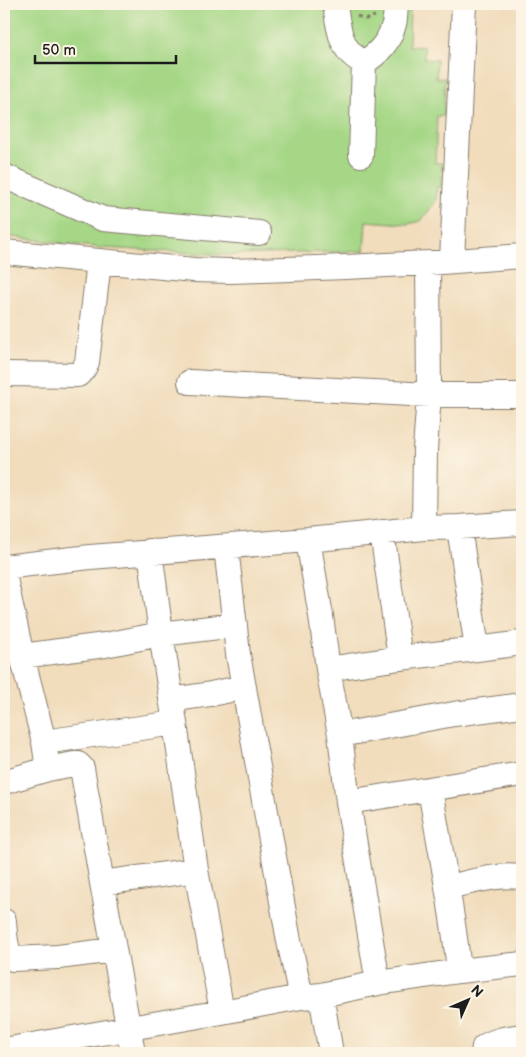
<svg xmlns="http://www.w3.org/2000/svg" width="526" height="1057" viewBox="0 0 526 1057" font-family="'Balsamiq Sans',sans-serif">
<rect width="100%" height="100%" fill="#fcf5e5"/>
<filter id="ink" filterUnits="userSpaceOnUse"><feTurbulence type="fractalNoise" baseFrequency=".02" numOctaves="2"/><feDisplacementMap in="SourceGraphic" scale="10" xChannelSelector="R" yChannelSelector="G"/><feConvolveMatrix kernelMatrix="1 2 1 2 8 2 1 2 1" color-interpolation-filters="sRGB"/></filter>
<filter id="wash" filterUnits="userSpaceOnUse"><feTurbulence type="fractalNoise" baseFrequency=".0096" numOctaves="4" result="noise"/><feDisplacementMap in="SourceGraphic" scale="20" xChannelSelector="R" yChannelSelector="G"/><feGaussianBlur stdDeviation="1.12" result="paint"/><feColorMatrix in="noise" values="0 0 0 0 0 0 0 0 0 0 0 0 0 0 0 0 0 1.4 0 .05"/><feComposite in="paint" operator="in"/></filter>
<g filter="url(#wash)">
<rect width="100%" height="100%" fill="#f1dcbb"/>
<path fill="#a5d786" stroke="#607a51" d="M4,4h406l-1,42 15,1v12l13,1 -1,18h9l-1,38h-7l-2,47h7l-1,24h-4l-1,14 -15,20 -14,3 -41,-3 -2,30 -135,4 -127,-7 -98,-12z"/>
</g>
<g filter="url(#ink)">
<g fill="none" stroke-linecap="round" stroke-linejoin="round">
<g stroke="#867c6c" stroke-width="26">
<path id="minor" d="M335,4c3,22 5,49 29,58 14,-7 26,-22 30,-38 2,-6 1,-14 2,-20
M361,155l3,-93
M4,176l99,43 156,14
M4,252l190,18 36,1 116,-4 82,-4 94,-7
M452,260l12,-256
M4,374l74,1c5,-4 7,-7 9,-13l12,-100
M190,382l239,13h93
M459,527l18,122
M424,528l1,-78 4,-55 -1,-132
M382,532l18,126
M308,540l13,76 7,53 12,66 8,67 30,181
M226,547l12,107 51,287 12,56
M150,551l11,83 14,89 21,147 26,142
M4,567l86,-10 218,-17 116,-12 35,-1 63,-4
M4,574l18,82 22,86 4,27
M22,656l83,-11 56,-11 74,-9
M328,669l72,-11 77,-9 45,-6
M171,700l40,-6 33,-7
M340,735l114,-21 68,-9
M44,742l131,-19
M4,782l44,-13 26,-5h4l4,4 20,115 31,170
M430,789c10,61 23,121 29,182
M348,802l174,-28
M102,883l94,-13
M448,887c20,-4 56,-15 74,-9
M4,921c1,12 1,29 9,38l45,-2 56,-7
M321,995l10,58
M4,1050l218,-38 79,-15 20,-2 57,-12 81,-12 63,-7
M483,1053l1,-6c12,-8 24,-9 38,-11"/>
</g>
<path stroke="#867c6c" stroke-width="3" stroke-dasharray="4 4" stroke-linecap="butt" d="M357,16l9,3 9,-3"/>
<use href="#minor" stroke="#fff" stroke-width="24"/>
</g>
</g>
<rect width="526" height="1057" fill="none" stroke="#fcf5e5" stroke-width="20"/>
<g transform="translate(468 1000) rotate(45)" stroke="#fcf5e5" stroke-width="4" paint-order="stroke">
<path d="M0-4L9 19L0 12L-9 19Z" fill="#1c1c1c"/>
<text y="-8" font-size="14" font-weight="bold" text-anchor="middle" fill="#1c1c1c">N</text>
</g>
<path d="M35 55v8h141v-8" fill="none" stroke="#1c1c1c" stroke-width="2.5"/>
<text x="42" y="55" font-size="15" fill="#1c1c1c" stroke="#fcf5e5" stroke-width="4" paint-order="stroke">50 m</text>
</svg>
